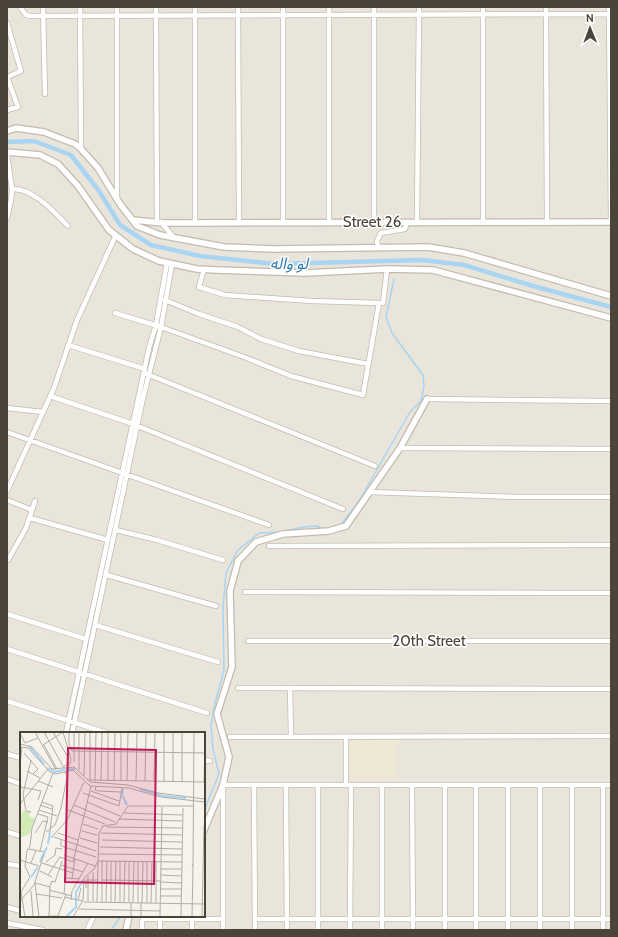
<svg xmlns="http://www.w3.org/2000/svg" width="618" height="937" viewBox="0 0 618 937" font-family="Cabin,'Noto Sans Arabic',sans-serif">
<rect width="100%" height="100%" fill="#f6f3ec"/>
<path fill="#eae5da" fill-rule="evenodd" d="M7,7h604v923h-604zM21,733h183v183h-183z"/>
<path fill="#efe8d6" d="M350,740h47v40h-47z"/>
<g fill="none" stroke-linecap="round" stroke-linejoin="round">
<path stroke="#a9d4f2" stroke-width="1.5" d="M340,526l19,-25 51,-89 11,-11 3,-14 -1,-12 -31,-42 -6,-16 8,-38
M204,811l15,-37 -6,-25 -2,-24 3,-18 10,-37 -1,-62 3,-35 12,-23 21,-17 23,-1 21,-5 14,-1 6,3
M111,930l10,-14"/>
<path stroke="#a9d4f2" stroke-width="4.5" d="M7,142l27,-1 37,14 28,36 21,34 31,20 49,11 74,8 148,-4 42,5 69,21 78,21"/>
<g stroke="#c2bbae" stroke-width="6">
<path id="minor" d="M20,7l6,8 3,1 582,-2
M43,7l2,87
M80,7l1,142
M156,7l1,216
M195,7v216
M238,7l1,216
M283,7v216
M329,7v216
M374,7v215
M483,7v215
M546,7l1,215
M609,7l2,215
M7,23l14,48 -14,6
M7,77l11,30 -11,3
M7,154l5,35 -1,11 -4,18
M12,189c20,-2 43,24 56,37
M117,199v-192
M161,222l13,16
M417,222l2,-215
M378,247l-1,-6 4,-8 24,-4 2,-7
M204,269l-5,18 26,8 87,6 67,2
M165,300l34,14 39,13 23,12 38,12 69,13
M115,313l46,14 83,30 47,19 72,19 16,-92h4l4,-34
M68,345l77,24
M147,374l228,92
M50,396l83,28 210,85
M427,399l184,2
M7,408l36,4
M7,432l262,93
M400,448l211,1
M7,491l47,-103 23,-68 39,-85
M369,492l149,5h93
M7,500l25,10
M30,518l78,22
M116,530l41,10 66,20
M269,546l342,-1
M8,560l18,-32 9,-27
M107,575l109,31
M245,592l366,1
M7,614l79,25
M95,625l123,37
M248,641h363
M7,649l200,64
M238,688l373,1
M290,688l1,49
M7,701l100,32
M66,733l73,-338 10,-47 7,-23 11,-62
M72,733l71,-335 18,-71 11,-63
M230,737l381,-1
M7,754l14,4
M204,760l6,1
M7,779l14,5
M254,785l1,145
M286,785l1,145
M318,785v145
M346,785v-48
M382,785v145
M412,785l1,145
M508,785v145
M540,785v145
M7,832l14,4
M7,864l14,2
M7,907l14,4
M192,916v14
M255,919h356
M7,923l36,7
M87,930l7,-14
M142,930v-9l1,-2h80
M160,930v-14
M223,930v-145h388
M350,930l1,-145
M445,930v-145
M476,930v-145
M572,930v-145
M603,930v-145"/>
</g>
<g stroke="#c2bbae" stroke-width="8">
<path id="tertiary" d="M7,131l9,-3 28,4 31,12 6,5 17,19 22,36 17,22 23,9 64,12 49,2 155,-2 36,6 147,43
M7,152l33,3 18,9 20,22 31,44 24,19 26,12 38,8 19,1 89,3 82,-4 46,1 178,48
M133,220l30,3 448,-1
M204,830l19,-45 6,-28 -12,-43 15,-47 -2,-76 8,-30 18,-19 27,-8 46,-3 17,-5 54,-78 27,-49
M126,930l3,-14"/>
</g>
<use href="#minor" stroke="#fff" stroke-width="4.5"/>
<use href="#tertiary" stroke="#fff" stroke-width="5.5"/>
</g>
<g text-anchor="middle" dominant-baseline="central" stroke-width="3" stroke-linejoin="round" paint-order="stroke">
<g font-size="15" fill="#4b4439" stroke="#fff">
<text x="372" y="222">Street 26</text>
<text x="429" y="641">20th Street</text>
</g>
<g font-size="16" font-style="italic" fill="#2e7ab2" stroke="#fff">
<text x="289" y="263">لو واله</text>
</g>
</g>
<g transform="translate(20 732)">
<rect width="185" height="185" fill="#f6f3ec"/>
<path d="M3,79l7,1 -1,4 6,3 -5,14 -7,4 -3,-1v-18z" fill="#d2eab5"/>
<path fill="none" stroke="#a9d4f2" stroke-width="2" d="M9,14l15,18M27,36l8,4 12,-3h8M103,57l-1,6 5,10M120,57l23,7 23,2M28,112l2,-12M20,130l7,-15M11,145l7,-10M46,185l10,-10v-15l7,-12"/>
<path fill="none" stroke="#b2ada4" stroke-width="1" d="M15,0l21,38M24,0l20,36M33,0l16,27M43,0l8,27 -1,5 -6,2M49,0v12l3,7 133,2M54,0v30M0,1l5,10 13,-5M0,12l12,3 20,22 22,-2 16,15 38,3 30,8 47,6M23,13l20,-13M24,13l13,24M0,15l8,1 22,24 6,2 17,-4 17,16 39,2 32,9 44,5M4,21l14,16 -5,5M11,28l-8,34 3,17 5,1M0,33l2,-18M59,38v-38M7,39l13,7M64,44l1,-44M68,48l117,2M70,48v-48M18,49l15,6M75,49l1,-49M81,49l1,-49M88,49v-49M94,49l1,-49M101,49v-49M107,49l1,-49M116,49l1,-49M125,49l1,-49M134,50l1,-50M144,50v-50M153,50v-50M162,50v-50M184,50l1,-39M0,55l12,2M76,55l-1,3 4,1 22,1M12,57l9,2 -3,9M71,59l28,10M63,61l36,13 3,-18M22,70l11,4 -3,25h-4M67,70l33,14M0,72l28,-35M20,73l12,4M54,73l41,17M19,78l18,6M48,78l37,14M104,81l58,2M18,82l10,3 -8,34M99,87l63,2M63,92l15,5M87,95l75,1M29,97l6,-4 6,-17 6,-31 -2,-6M62,99l15,4M15,101l8,-12 5,1M38,101l20,7M81,101l81,2M34,105l42,14M31,106l16,-18 17,-38M60,106l17,5M41,107v7l35,11M82,108l80,2M80,115l82,2M9,117l15,3M79,122l83,1M44,123l31,11M0,128l19,6M26,130l9,-7 1,-7 6,1M53,130l18,-76M11,131l5,-13M22,131l31,10M172,132l1,2 1,-134M41,133l22,7M141,137h20M20,139l12,6M28,143l12,-18 13,5M141,143l20,1M46,146l13,1M52,147l3,-20M82,148l59,1M141,150l20,1M61,156l-3,12 5,1M66,156v-8h11M140,157h21M29,158l23,6M11,159l2,25M16,162l26,4M44,162l2,-23M140,164h21M45,165l13,3M51,168l1,-9 16,-28M0,169l14,-16 10,-31M68,169v-25M73,169v-29M64,170l121,2M77,170l1,-41 84,1M82,170v-41M86,170l1,-41M91,170v-41M95,170l1,-41M100,170v-41M104,170l1,-41M109,170v-41M113,170l1,-41M118,171v-41M122,171l1,-41M127,171v-41M131,171l1,-41M136,171v-41M59,177l81,2M38,184l8,-22M5,185l-4,-25 9,-15 -5,-11 2,-15 3,-5 2,-18 21,-55M5,185l33,-1M19,185l-4,-34 15,4M29,185l1,-31 2,-5 3,1 7,-21M53,185l10,-17 1,-22 10,-9 4,-8 1,-28 4,-7 13,-2 12,-18h66M111,185v-15M121,185v-14M140,185l2,-110M161,185l2,-109M172,185l1,-51M182,185l2,-91"/>
<path fill="#c2185b" fill-opacity="0.15" stroke="#c2185b" stroke-width="2" d="M48,16l88,2 -2,134 -89,-2z"/>
<rect width="185" height="185" fill="none" stroke="#4b4439" stroke-width="2"/>
</g>
<rect width="618" height="937" fill="none" stroke="#4b4439" stroke-width="16"/>
<g transform="translate(590 28) rotate(359)" stroke="#ffffff" stroke-width="3" paint-order="stroke">
<path d="M0-3L7 15L0 10L-7 15Z" fill="#4b4439"/>
<text y="-6" font-size="11" font-weight="bold" text-anchor="middle" fill="#4b4439">N</text>
</g>
</svg>
